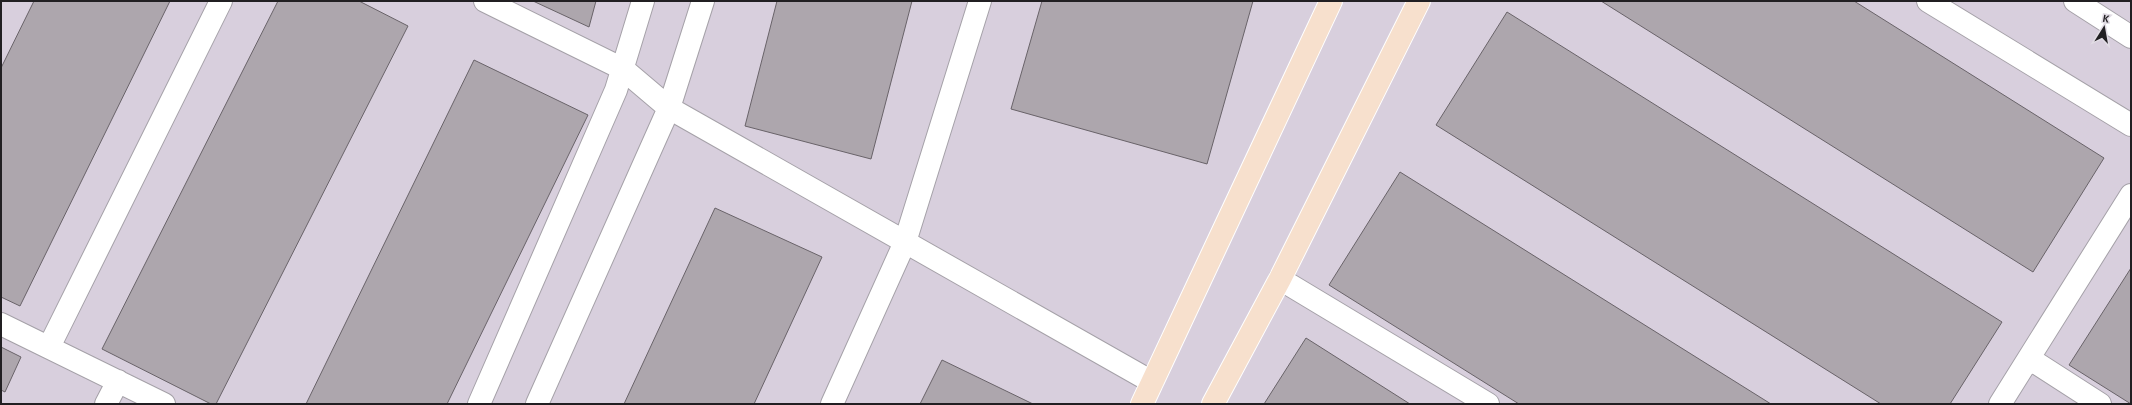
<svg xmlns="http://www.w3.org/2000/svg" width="2132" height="405" viewBox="0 0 2132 405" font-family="'Alegreya Sans',sans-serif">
<rect width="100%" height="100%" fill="#e1dce4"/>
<path fill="#d8cfdd" d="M1,1h2130v403h-2130z"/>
<path fill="#ada6ad" stroke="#696369" d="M34,1h136l-150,305 -19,-9v-229z
M278,1h81l49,25 -192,378h-5l-109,-55z
M533,1h63l-7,26z
M777,1h135l-41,158 -126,-33z
M1042,1h211l-46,163 -196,-55z
M1601,1h253l250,157 -71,114z
M1507,12l495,310 -52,82h-69l-445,-279z
M474,60l114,55 -141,289h-141z
M1400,172l371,232h-252l-190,-119z
M715,208l107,49 -68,147h-130z
M2131,268v136l-62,-39z
M1306,338l104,66h-146z
M1,347l20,10 -16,35 -4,-2z
M942,360l91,44h-113z"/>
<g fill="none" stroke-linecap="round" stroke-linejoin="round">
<g stroke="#a5a1a8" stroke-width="24">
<path id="minor" d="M485,1l138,68 46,39 483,274
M1928,1l203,124
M2075,1l56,36
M1280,279l208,125
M1,324l163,80
M49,347l172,-346
M2030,359l70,45
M106,404l12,-23
M479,404l137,-314 27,-89
M537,404l132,-296 34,-107
M832,404l73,-162 75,-241
M2000,404l131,-209"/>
</g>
<g stroke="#fff" stroke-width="24">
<path id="major" d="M1142,404l189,-403
M1213,404l67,-125 139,-278"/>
</g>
<use href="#minor" stroke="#fff" stroke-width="22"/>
<use href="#major" stroke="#f7e0cd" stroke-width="22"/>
</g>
<rect width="2132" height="405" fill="none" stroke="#211f22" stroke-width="4"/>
<g transform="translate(2104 28) rotate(11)" stroke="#e1dce4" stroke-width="3" paint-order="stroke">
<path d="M0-3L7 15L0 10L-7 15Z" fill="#211f22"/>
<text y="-6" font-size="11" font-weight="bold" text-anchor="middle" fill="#211f22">K</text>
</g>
</svg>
